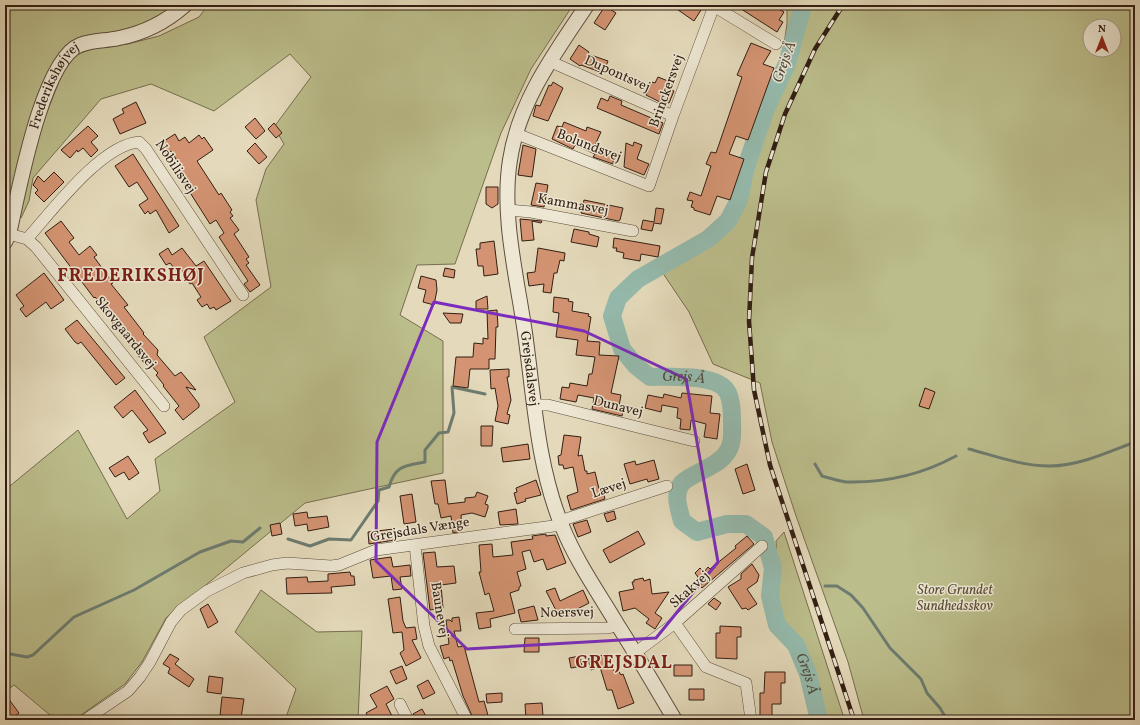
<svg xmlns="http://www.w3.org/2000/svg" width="1140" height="725" viewBox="0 0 1140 725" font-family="Vollkorn,serif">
<rect width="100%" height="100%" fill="#e4dabb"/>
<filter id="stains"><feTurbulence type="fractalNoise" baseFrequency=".005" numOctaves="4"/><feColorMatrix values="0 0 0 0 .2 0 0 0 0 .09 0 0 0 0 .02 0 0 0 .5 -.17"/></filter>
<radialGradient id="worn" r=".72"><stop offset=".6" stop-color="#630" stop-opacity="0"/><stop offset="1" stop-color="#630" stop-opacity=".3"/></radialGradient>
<path fill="#bbbd8b" stroke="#766e4f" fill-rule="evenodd" d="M5,5h172l-33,21 -68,15 -9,4 -7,9 -55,170z
M208,5h365l-42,64 -30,64 -46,131 -38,1 -17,50 43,26v132l-138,30 -139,115 -24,44 -17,22 -51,36h-18l-42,-35 -9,7v-202l73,-60 49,89 33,-28 -5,-32 80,-57 -31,-65 67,-50 -15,-87 10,-31 18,-25 -10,-17 37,-50 -21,-23 -76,57 -63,-27 -50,15 -68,79 -4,23 -8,17 -2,-3 22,-88 23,-58 11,-14 22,-8 31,-3 31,-8 40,-19z
M787,5h348v715h-271l-16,-58 -53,-149 -23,-71 -12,-59 -47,-19 -24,-52 -33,-49 61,-37 14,-18 9,-39 41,-106 6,-39zM1090,26h24v24h-24z
M784,532l60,186v2h-19c-7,-26 -11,-52 -24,-76 -5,-10 -20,-18 -22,-29 -5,-22 -1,-50 -3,-74z
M261,590l56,42 45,-1 -4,89h-73l11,-31 -61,-57z"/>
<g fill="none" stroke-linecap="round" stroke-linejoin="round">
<path stroke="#6d7c70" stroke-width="3" d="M969,449c26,7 53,17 81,17 29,0 58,-14 85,-24
M815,464l7,12c8,2 17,5 24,6 38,1 77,-8 110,-26
M288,539l22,7 19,-7 22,1 27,-39 1,-11 10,-3c6,-22 16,-21 36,-25v-12l14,-17 9,-1 6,-19 -2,-26 33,7
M825,586h12l14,9 12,13 27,40 31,31 6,14 13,15 7,12
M5,653l22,4 6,-2 41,-38 60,-27 66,-38 31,-11 12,1 17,-14"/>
<path stroke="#95bbae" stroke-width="18" id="s1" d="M803,5l-16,59 -21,44 -21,62 -6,30 -11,21 -20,18 -70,40 -20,19 -6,18 10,33 14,17 14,11c18,0 69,-4 78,16 3,7 4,19 4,27 0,12 2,25 -7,35 -10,13 -35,19 -43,28 -9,11 -3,26 0,38l15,11 30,-8h19l18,13 9,31 -3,28 7,29 19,20 12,29 11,46"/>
</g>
<path fill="#d49473" stroke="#321e13" d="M671,5h23l7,5 -7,11z
M735,5h16l7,4 2,-4h12l12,7 -5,8 4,2 -6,10z
M605,6l11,7 -11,17 -11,-7z
M751,43l20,8 -8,13 11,4 -26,72 -12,-4 -7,18 15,5 -14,41 -13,-4 -7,19 -16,-5v-2l-3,-1 2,-6 -6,-1 3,-8 11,4 10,-30 -5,-2 5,-12 5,1 26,-76 -5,-2z
M579,45l10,7 -1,2 20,7 -5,12 -22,-8 -1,1 -10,-7z
M658,77l15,6 -2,7 3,1 -5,12 -6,-2 -1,2 -16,-8 6,-13 3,1z
M553,82l10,6 -15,33 -15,-5 3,-11 4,1 9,-21 2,1z
M610,96l12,5 -1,4 42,18 -4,11 -62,-26 4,-10 7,3z
M136,102l10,21 -26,11 -7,-15 11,-6 -2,-4z
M255,118l10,13 -9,8 -11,-12z
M564,122l22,9 1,-4 14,5 -6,13 19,8 -1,11 -20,-7 2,-3 -20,-9 -2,4 -21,-10 5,-13 5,1z
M274,123l8,10 -6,5 -8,-9z
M88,126l10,10 -7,6 7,8 -7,7 -8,-9 -5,4 -1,-2 -7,8 -9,-8z
M175,134l4,7 6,-4 4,6 10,-8 3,4 2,-2 9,13 -16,11 22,34 2,-2 11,17 -2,2 3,4 -3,2 9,12 -5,4 15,23 -3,2 3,4 -3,2 14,20 -10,7 -6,-8 4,-3 -29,-44 5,-4 -8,-13 -6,4 -35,-55 4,-3v-2l-8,-13 -7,4 -6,-10z
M634,142l8,3 -5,14 12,5 -5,11 -20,-8 2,-24 7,3z
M255,143l12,14 -8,7 -12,-13z
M523,145l13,4 -4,28 -14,-2z
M133,154l46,72 -10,7 -13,-23 -6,4 -2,-3 -3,3 -6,-9 9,-6 -11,-17 -8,5 -14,-21z
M54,172l10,10 -20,20 -9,-9 3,-3 -5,-5 5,-9 6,6z
M536,183l12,2 -4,22 -13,-2z
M486,187h12v17l-6,4 -6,-4z
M584,200l39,8 -3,12 -2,1 -37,-8z
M656,208l8,1 -3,15 -7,-1 -2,8 -11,-2 2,-9 11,2z
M520,219l22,2 -1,2 -9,-2 2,19 -12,1z
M61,221l13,17 -5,4 10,13 11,-9 7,9 -3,2 19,26 -2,1 17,21 -4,2 20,26 -1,1 15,16 -1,5 18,21 6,-4 15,18 -10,-3 13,17v3l-16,13 -8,-10 4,-4 -16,-20 1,-1 -8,-10 2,-2 -10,-11 -3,2 -12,-15 -22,-28 3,-3 -19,-21 -1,1 -49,-65z
M574,229l15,3v2l10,3 -2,10 -26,-5z
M614,238l46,8 -2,11 -17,-3 -1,7 -17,-3 1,-5 -8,-2 1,-3h-4z
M494,241l4,33 -14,2 -1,-10h-5l-2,-17h4v-6z
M168,248l4,7 10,-7 14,18 8,-5 27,40 -15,9 -2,-3 -4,2 -3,-5 -5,3 -5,-7 4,-3 -9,-14 -2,1 -9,-15 -4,3 -7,-9 -4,2 -7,-11z
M538,248l27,5 -1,8 -4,-1 -3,13h-3l-3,20 -8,-1 1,-8 -15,2 -2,-13 8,-1z
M445,268l10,2 -1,8 -11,-2z
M44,273l20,27 -13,9 -5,-7 -20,15 -6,-8 4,-3 -8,-11z
M421,276l15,4 1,10 -3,15 -11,-3 3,-12 -8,-2z
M487,296l1,13h-12v-8z
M554,297l15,2 -1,2 5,1 -1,9 17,3 -1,2 3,1 -4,24 13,1 -1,13 20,1 -8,37 10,2 -2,11 5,1 -2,9 -30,-7 2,-11 -16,-3 -2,7 -16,-3 2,-12 7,1 1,-5 17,3 2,-12h3l3,-17 -19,-2 2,-15 -22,-3 3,-24 -6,-1z
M497,310l1,17h-2l-1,32h-6v10h-19l-2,19 -15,-2 3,-29h17l1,-14 9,1v-6l5,1 -1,-28z
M443,313l20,1 -2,9h-11z
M77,320l48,58 -9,7 -35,-43 -3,2 -3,-2 -10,-13z
M509,369v8h-2l4,23 -4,14 3,1 -2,9 -13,-3 3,-15 -3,-18 -4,1 -1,-19z
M925,388l10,4 -6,17 -10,-3z
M135,390l31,43 -17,10 -6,-10 5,-3 -16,-20 -9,8 -9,-11z
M682,393l30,3 -2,17 10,1 -3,25 -13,-2 2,-13 -15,-4 -1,10 -10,-1 1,-10 -4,-1 1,-10 -16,-3 -1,7 -16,-4 3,-13 15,3 1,-4 17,4z
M481,426h12l-1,20h-11z
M564,435l17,2 -3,19 4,-1 3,16h2v3l8,-2 4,17h3l3,10 -34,11 -4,-14 11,-4 -5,-25 -9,2 -1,-4h-4l-1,-9 3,-1z
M528,444l2,15 -27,3 -2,-14z
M128,456l11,17 -10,7 -5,-8 -9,5 -6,-9z
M654,460l5,19 -11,3 -1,-3 -17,5 -6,-20 11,-3 1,4z
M747,464l8,26 -12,4 -8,-25z
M445,480l3,24 17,-2v-4l10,-1 2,-5 11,4 -3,8 3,1v3l-3,9 -13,-4 -11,2 1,16 -9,2 -2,-17 -10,2 -3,-14h-3l-4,-23z
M536,480l5,15 -16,4 1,2 -9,3 -3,-11 3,-1 -1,-4z
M412,494l4,28 -12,2 -4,-28z
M516,509l2,15 -18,1 -2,-13z
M614,511l2,8 -9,3 -3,-8z
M307,512l1,6 19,-2 2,11 -21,4 -1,-7 -12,2 -2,-12z
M587,520l4,12 -13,5 -5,-13z
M280,523l2,11 -10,2 -2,-11z
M394,529l1,11 -26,4 -1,-12z
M638,531l7,13 -35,19 -7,-13z
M546,534v2l9,-1 11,28 -19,7 -4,-11 -9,3 -4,-12 -8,2 4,17 -9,3 4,14 -2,1v3l-9,3 5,20 -25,6 1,8 -12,2 -3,-16 18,-2 -5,-18 -4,2 -6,-23h2l-2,-27 13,-1 1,13 20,-2 -2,-13 22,-3 -1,-3z
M747,536l7,8 -52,44 -7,-7 3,-4 -3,-4 5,-5 4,4 4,-5 2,2 26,-21 -1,-2z
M435,552l2,15 17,-1 2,17 -15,2 2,23 -13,2 -7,-57z
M391,557l2,10 17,-2 1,11 -11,1 2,12 -9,1 -2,-14 -18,2 -3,-18z
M752,564l7,11 -2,7 -10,7 10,15 -9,6 -2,-2 -4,1 -14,-22 13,-8v-5z
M350,572l1,4h3l1,9 -24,2 1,6 -45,1 -1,-16 21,-1 1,5 20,-1v-7z
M643,578l1,3 6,-2 2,15 17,-2 -14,21 7,5 -7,11 -9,-6 3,-4 -14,-11 -12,3 -4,-19 15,-3 -2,-7h2v-2z
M555,588l5,13 23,-11 6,13 -29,15 -14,-27z
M400,597l3,24 3,7 9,-1 2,12 -5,1 9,18 -15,8 -6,-13 4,-3 -2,-18 -9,1 -5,-34z
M714,598l7,5 -5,7 -8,-6z
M208,604l10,18 -10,6 -8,-19z
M534,606l4,14 -17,2 -3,-12z
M459,617l2,14h-7l4,16 6,-1 15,56 5,-1 5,18 -5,1h-10l-11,-24 -11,-36 -2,1 -1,-4 -5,2 -4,-13 9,-2 -3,-24h4l2,2v-4z
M720,626l21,1v10h-4v22l-21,-1v-25h4z
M525,638h14v14h-15z
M170,654l9,5 -4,5 19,15 -5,8 -21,-14 2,-5 -7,-4z
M608,654l6,17 4,-1 3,5 2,-1 11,29 -16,6 -6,-19h-5l-7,-23 -9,3 -3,-11z
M580,656l2,10 -11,2 -2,-10z
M674,665h18v11h-18z
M402,666l5,13 -11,5 -6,-13z
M765,672h20v11h-4v21h-9v16h-12v-27h4z
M209,676l14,2 -2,16 -14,-2z
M428,680l7,13 -12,6 -6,-13z
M387,686l7,13 -8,5 8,16h-24l-4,-7 11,-6 -7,-12z
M689,689h15v11h-15z
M502,693v9l-15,1 -1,-9z
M5,694l14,19 -8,6 -6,-8z
M222,697l22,2 -3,19 -21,-3z
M542,703l1,13h-2v4h-15l-1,-16z
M422,709l6,11h-13l-2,-6z"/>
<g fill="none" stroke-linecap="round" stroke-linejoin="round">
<g stroke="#5e4d3d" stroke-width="12">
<path id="minor" d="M712,5l64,39
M549,61l124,55
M517,134l132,52 24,-70 41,-110
M508,210l23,2 102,19
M9,234l18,5 9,8 128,159
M27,239c25,-28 74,-94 112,-97l7,7 97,146
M535,405h13l146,36
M560,521l107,-35
M415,545l9,81 5,20 38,74
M675,623l31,44 40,16 5,37
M515,629l93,-1 10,-3
M635,653l40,-30 87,-77
M400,704l8,16
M85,720l43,-29 12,-14 10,-15 21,-40 10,-12 26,-19 36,-18 29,-8 15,-2 44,3 8,-1 37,-15 185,-25"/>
</g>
<g stroke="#5e4d3d" stroke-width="16">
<g id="tertiary">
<path id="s2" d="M587,5c-32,48 -68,96 -77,155 -9,56 7,117 15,173 9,64 12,132 37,193 14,35 36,66 55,98 20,31 39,64 58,96"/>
<path id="s3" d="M5,242l4,-8c9,-39 33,-175 71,-189 13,-5 26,-4 39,-7 25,-5 47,-16 66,-33"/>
</g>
</g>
<use href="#minor" stroke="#ede7d3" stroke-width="11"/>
<use href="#tertiary" stroke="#ede7d3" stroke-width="14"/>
<g stroke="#321e13" stroke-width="4.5">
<path id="rail" d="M843,5l-28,44 -30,65 -19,58 -14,86 -3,63 5,69 16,75 84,255"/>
</g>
<use href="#rail" stroke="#ede7d3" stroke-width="3" stroke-dasharray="9" stroke-linecap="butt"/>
</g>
<path fill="none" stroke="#7b2cbf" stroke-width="3" stroke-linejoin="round" d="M434,302l150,29 102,48 32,183 -62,76 -189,11 -91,-88 1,-119z"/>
<g text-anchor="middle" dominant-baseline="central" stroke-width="3" stroke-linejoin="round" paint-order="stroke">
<g font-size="14" fill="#321e13" stroke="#ede7d3">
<text transform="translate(617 74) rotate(24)">Dupontsvej</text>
<text stroke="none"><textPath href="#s3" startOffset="165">Frederikshøjvej</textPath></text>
<text transform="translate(667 91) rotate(-70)">Brinckersvej</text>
<text transform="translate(589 146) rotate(21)">Bolundsvej</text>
<text transform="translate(175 167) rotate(56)">Nobilisvej</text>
<text transform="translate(573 205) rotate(10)">Kammasvej</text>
<text transform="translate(125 333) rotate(51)">Skovgaardsvej</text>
<text stroke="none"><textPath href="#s2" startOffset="385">Grejsdalsvej</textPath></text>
<text transform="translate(618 407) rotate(14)">Dunavej</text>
<text transform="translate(609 489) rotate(-18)">Lævej</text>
<text transform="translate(420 530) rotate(-9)">Grejsdals Vænge</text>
<text transform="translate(690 590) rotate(-42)">Skakvej</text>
<text transform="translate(439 610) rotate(81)">Baunevej</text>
<text transform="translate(567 613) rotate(-1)">Noersvej</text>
</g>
<g font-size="14" font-style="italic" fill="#5b4e37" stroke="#ede7d3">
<text x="955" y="590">Store Grundet<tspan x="955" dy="16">Sundhedsskov</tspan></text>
</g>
<g font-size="15" font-style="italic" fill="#504d42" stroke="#ede7d3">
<text transform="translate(785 62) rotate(-70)">Grejs Å</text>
<text stroke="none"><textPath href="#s1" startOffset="492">Grejs Å</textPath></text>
<text stroke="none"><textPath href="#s1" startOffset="936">Grejs Å</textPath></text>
</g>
<g font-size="18" font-weight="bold" letter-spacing="1" fill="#7a1f14" stroke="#ede7d3">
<text x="131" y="276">FREDERIKSHØJ</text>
<text x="624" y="663">GREJSDAL</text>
</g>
</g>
<rect width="1140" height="725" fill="none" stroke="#e4dabb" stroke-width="20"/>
<rect x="6" y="6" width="1128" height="713" fill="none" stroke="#321e13" stroke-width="2"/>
<rect x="10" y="10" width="1120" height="705" fill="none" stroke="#321e13"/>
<g transform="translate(1102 38)"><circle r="19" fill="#ede7d3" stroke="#a29786"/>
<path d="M0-3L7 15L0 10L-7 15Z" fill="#8f2418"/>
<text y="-6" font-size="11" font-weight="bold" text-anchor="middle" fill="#321e13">N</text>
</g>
<rect width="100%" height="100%" filter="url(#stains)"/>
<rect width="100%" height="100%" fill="url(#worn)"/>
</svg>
